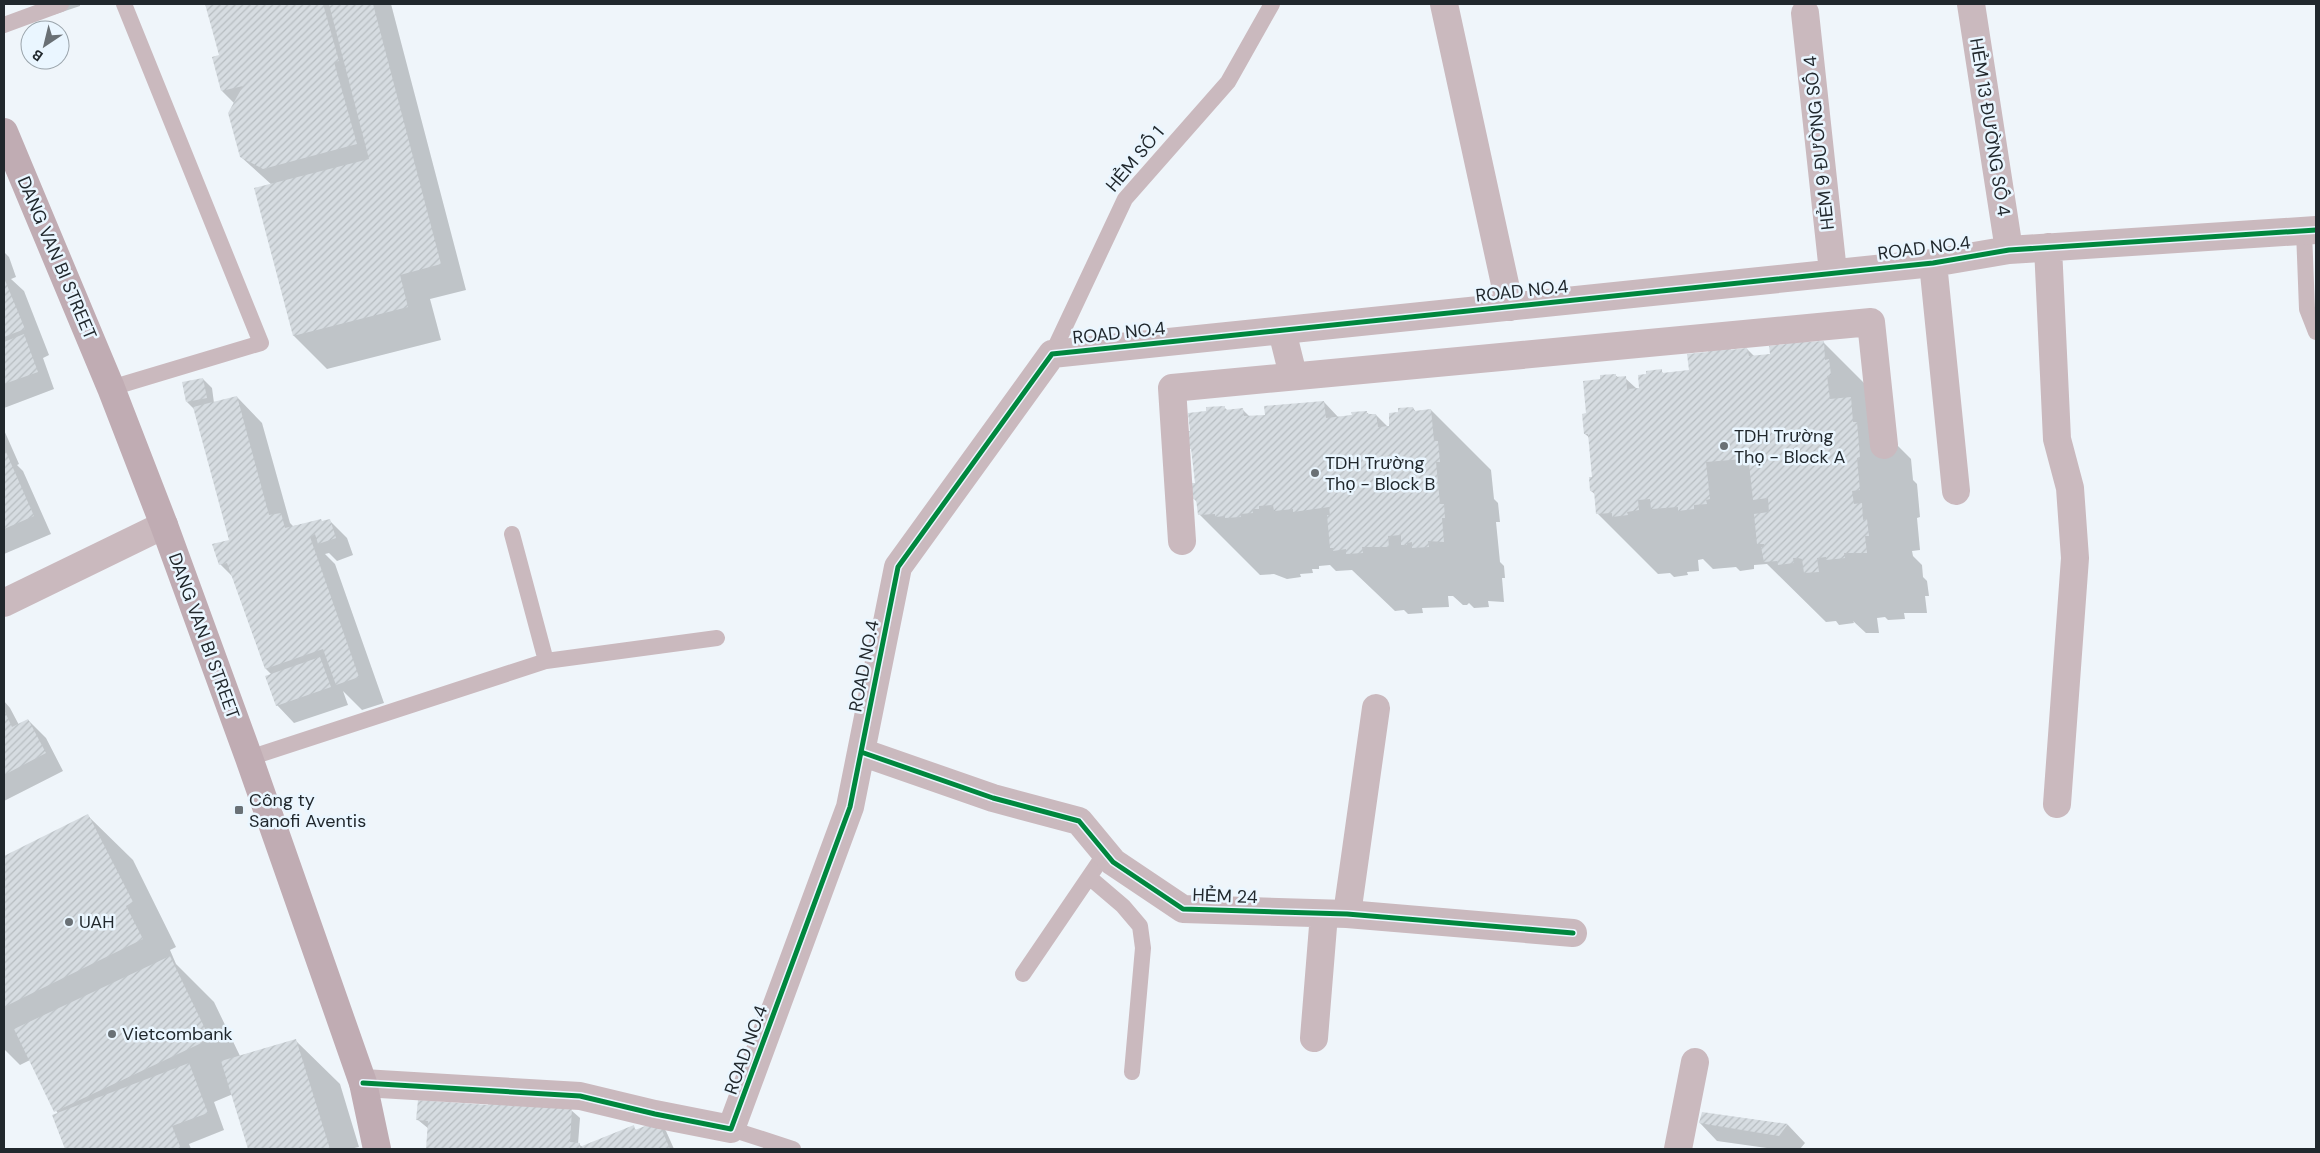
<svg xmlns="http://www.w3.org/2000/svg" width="2320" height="1153" viewBox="0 0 2320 1153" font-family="'DM Sans',sans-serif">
<defs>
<pattern id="building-hatch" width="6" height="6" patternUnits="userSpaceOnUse" patternTransform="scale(1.25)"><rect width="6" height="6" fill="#d6dce1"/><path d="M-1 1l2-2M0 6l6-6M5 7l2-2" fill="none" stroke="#b7bdc1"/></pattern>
</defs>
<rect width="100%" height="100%" fill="#eff5fa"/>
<path fill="#0003" d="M42,4h38v2l-27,9z
M207,4h184l75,286 -36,9 11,41 -114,29 -33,-33 -38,-147 16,-4 -31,-28 -7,-54 -12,-12 -2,-36z
M4,252l5,5 7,20 -5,2 13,12 25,64 -6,3 11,31 -50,19z
M1806,340l3,3 14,-1 61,61 4,33 23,23 2,21 4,4 3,33 -3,1 3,32 -8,1 1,5 9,9 1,12 4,4 2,15h-4l2,17h-23l1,6 -17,1 -3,-3 -8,1 2,15h-13l-13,-12 1,2 -15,2 -3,-4 -10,1 -59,-58 -13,1v4l-14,2 -4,-4 -23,2 -10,-10 -5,1 1,11 -12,1 1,3 -14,2 -4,-4 -12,1 -61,-61 -1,-18 -5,-4 3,-13 -4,-40 -5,-4 2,-19 15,-35 13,-5 4,3h6l12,11h3l21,-18 3,3 26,-2 19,-19 20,-5 3,3 15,-2 8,8 16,-1 17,-11z
M203,379l9,9 2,15 23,-6 25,26 28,100 3,3 36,-6 18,18 6,17 -16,6 -8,-8 -4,1 10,10 49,139 -22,7 -19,-19 5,14 -54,18 -17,-18 -5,-30 -6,-6 -32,-91 -14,-14 10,-23 -35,-131 -8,-8z
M1324,402l15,16 27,-6 4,3h6l12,12h3l8,-14 14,-5 3,4 15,-2 60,60 3,29 4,4 2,19h-4l4,40 4,4 1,12h-3l2,24 -16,-1 1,6 -15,1 -5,-5 -2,2h-4l-10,-9h-5l1,11 -27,1 1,5 -15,1 -4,-4 -9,1 -43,-41 -16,1 -6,-6 -11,1v3h-7l1,4 -13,1 1,3 -14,2 -13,-5 -14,1 -61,-61 -1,-11 -4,-4 2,-15 -3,-33 -4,-4 3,-15 16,-20 16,-5 4,4 15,-1 7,7 16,-1z
M4,430l15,34 -2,1 6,6 28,63 -47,20z
M4,701l6,7 9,17 9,-5 18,18 17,33 -59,30z
M88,816l45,44 43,87 -6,3 6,14 38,38 26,54 55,-16 45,44 19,63 -9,2h-100l-17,-55 -19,8 10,28 -35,14 2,5h-125l-13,-34 5,-1 -28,-54 -10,5 -16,-16v-192z
M571,1110l9,8 -2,26 5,3 50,-20 4,4 21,-9 8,9 8,18h-247l2,-20 -11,-9z
M1703,1113l85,12 17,18 -5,6h-26l-57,-8 -17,-18z"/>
<path fill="url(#building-hatch)" d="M205,4h118l16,57 -5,1 23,82 -94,25 -23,-12 -12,-44 15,-27 -22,5 -9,-34 7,-2z
M329,4h44l68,260 -41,11 8,32 -115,29 -39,-148 115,-29z
M4,278l21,51 -21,8z
M24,334l14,38 -34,12v-42z
M1806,339v3l18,-1 1,19 4,-1 2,16 -4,1 3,23 21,-2 2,25h4l3,35 -3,1 3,32 -8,1 2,13 8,-1 1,17 4,-1 2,17h-4l2,17h-23l1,5 -19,2v-3l-9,1 2,14 -15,1 -2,-14 -4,-1h-5l1,5 -16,2 -1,-4 -13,1 -3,-15h3v-3h-7l-3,-30 15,-2 -1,-14 -15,2 -4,-36h7l-1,-6 -49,4 4,37 -4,1 1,4 -13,1v4l-16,2v-4l-27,2 -1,-10 -12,1 1,10 -12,2 1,3 -16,2v-4l-16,1 -2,-23h-4l-1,-14h3l-4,-43h-4l-2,-20 4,-1 -3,-32 17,-2v-4l16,-1v3l10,-1 1,13 12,-1 -1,-13 8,-1v-3l16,-2v4l27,-3 -2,-16 21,-2v-4l22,-2v4l17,-2 2,8 21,-2 -1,-8 18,-2v-3z
M203,378l4,20 -21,4 -4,-20z
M237,396l32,119 12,-2 4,15 36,-9 1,2 8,-2 6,19 -18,6 -3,-10 -5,3 49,140 -23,8 -13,-36 -58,20 -38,-106 -8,2 -7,-21 17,-4 -36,-133z
M1324,401l2,17 26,-3 -1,-3 16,-1v3h9l2,13 11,-1v-13l9,-1v-4l15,-1 1,4 17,-2 3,32h4l2,21h-4l4,42h4l1,14h-3l2,24 -16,-1 1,6 -17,1v-6l-5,1v2h-6v-10l-13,1 1,11h-27l1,6 -17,1v-5l-13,2v-3h-3l-3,-33h3l-1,-8 -36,5v-3l-19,2 -1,-6 -14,1v3h-7l1,4 -13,1 1,3 -16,1v-2l-10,1v-3l-17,1 -2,-16h-3l-2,-16h4l-4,-35h-3l-2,-17h4l-2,-18 18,-2v-4l19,-1v4l18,-2 1,8 21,-1 -1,-9z
M6,452l28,64 -30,13v-76z
M320,657l11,30 -55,19 -11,-30z
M4,710l8,17 16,-8 18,34 -42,22z
M88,814l45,88 -7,4 17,33 -139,68v-151z
M170,956l40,83 -156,73 -40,-83z
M296,1039l34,110h-82l-27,-88z
M189,1063l19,50 -36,13 9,23h-116l-13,-34z
M489,1094l83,15 -2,33 10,1v6h-154l2,-28 -12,-1 2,-20 70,5z
M1702,1112l86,12 -9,12 -80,-13z
M658,1121l12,28h-87l-1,-3 52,-21 1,5z"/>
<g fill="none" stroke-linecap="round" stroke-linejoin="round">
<path stroke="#cab9be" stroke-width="16" d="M4,25l57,-21
M2304,231l3,78 9,23
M1052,354l73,-155 103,-117 44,-78
M111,388l150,-45 -137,-339
M512,534l34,127
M249,758l297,-97 171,-23
M1089,877l34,29 17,20 3,22 -11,124
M1023,974l83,-122
M731,1129l62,20"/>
<path stroke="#cab9be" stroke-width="28" d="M1444,4l66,303
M1971,4l38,246
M1805,13l28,259
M2048,247l9,192 13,49 5,70 -18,246
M1933,263l23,228
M1282,331l11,44
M1182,541l-10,-153 699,-66 13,123
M4,603l160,-78
M861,752l132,46 86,23 34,41 70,47 164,5 226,19
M1347,914l29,-206
M1314,1038l10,-124
M363,1083l217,13 75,18 76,15 119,-322 48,-240 154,-213 881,-91 76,-13 307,-20
M1678,1149l17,-87"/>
<path stroke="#c0acb3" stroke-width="28" d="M4,132l107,256 53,137 85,233 114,325 14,66"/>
<g stroke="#eaf6ff" stroke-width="8">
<path id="cycleway" d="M861,752l132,46 86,23 34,41 70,47 164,5 226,19
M363,1083l217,13 75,18 76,15 119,-322 48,-240 154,-213 881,-91 76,-13 307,-20"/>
</g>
<use href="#cycleway" stroke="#00873e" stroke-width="5"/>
</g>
<g fill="#697075" stroke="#eaf6ff" stroke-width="2">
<circle cx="1724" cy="446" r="5"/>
<circle cx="1315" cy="473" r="5"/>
<rect x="234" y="805" width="10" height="10" rx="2.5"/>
<circle cx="69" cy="922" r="5"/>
<circle cx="112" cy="1034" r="5"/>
</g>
<g text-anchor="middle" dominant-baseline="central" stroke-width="5" stroke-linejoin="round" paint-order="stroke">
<g font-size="18" fill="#21282d" stroke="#eaf6ff">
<text transform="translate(1990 127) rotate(81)">HẺM 13 ĐƯỜNG SỐ 4</text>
<text transform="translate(1819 143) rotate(-96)">HẺM 9 ĐƯỜNG SỐ 4</text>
<text transform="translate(1135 159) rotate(-50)">HẺM SỐ 1</text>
<text transform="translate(1924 248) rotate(-7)">ROAD NO.4</text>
<text transform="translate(57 258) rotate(67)">DANG VAN BI STREET</text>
<text transform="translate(1522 291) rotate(-6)">ROAD NO.4</text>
<text transform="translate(1119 333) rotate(-6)">ROAD NO.4</text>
<text transform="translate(204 636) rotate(70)">DANG VAN BI STREET</text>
<text transform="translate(864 666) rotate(-79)">ROAD NO.4</text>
<text transform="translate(1225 896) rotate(2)">HẺM 24</text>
<text transform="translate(746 1050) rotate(-70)">ROAD NO.4</text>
</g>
<g font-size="18" fill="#21282d" stroke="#eaf6ff" text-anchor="start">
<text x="1734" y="436">TDH Trường<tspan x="1734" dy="21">Thọ - Block A</tspan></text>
<text x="1325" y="463">TDH Trường<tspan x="1325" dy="21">Thọ - Block B</tspan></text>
<text x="249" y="800">Công ty<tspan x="249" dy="21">Sanofi Aventis</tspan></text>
<text x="79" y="922">UAH</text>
<text x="122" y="1034">Vietcombank</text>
</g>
</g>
<rect width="2320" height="1153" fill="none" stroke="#21282d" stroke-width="10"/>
<g transform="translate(45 45) rotate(215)"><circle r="24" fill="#eaf6ff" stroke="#9aa4ab"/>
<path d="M0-4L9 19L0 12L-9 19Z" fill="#697075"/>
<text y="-8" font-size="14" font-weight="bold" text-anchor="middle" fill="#21282d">B</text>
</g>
</svg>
